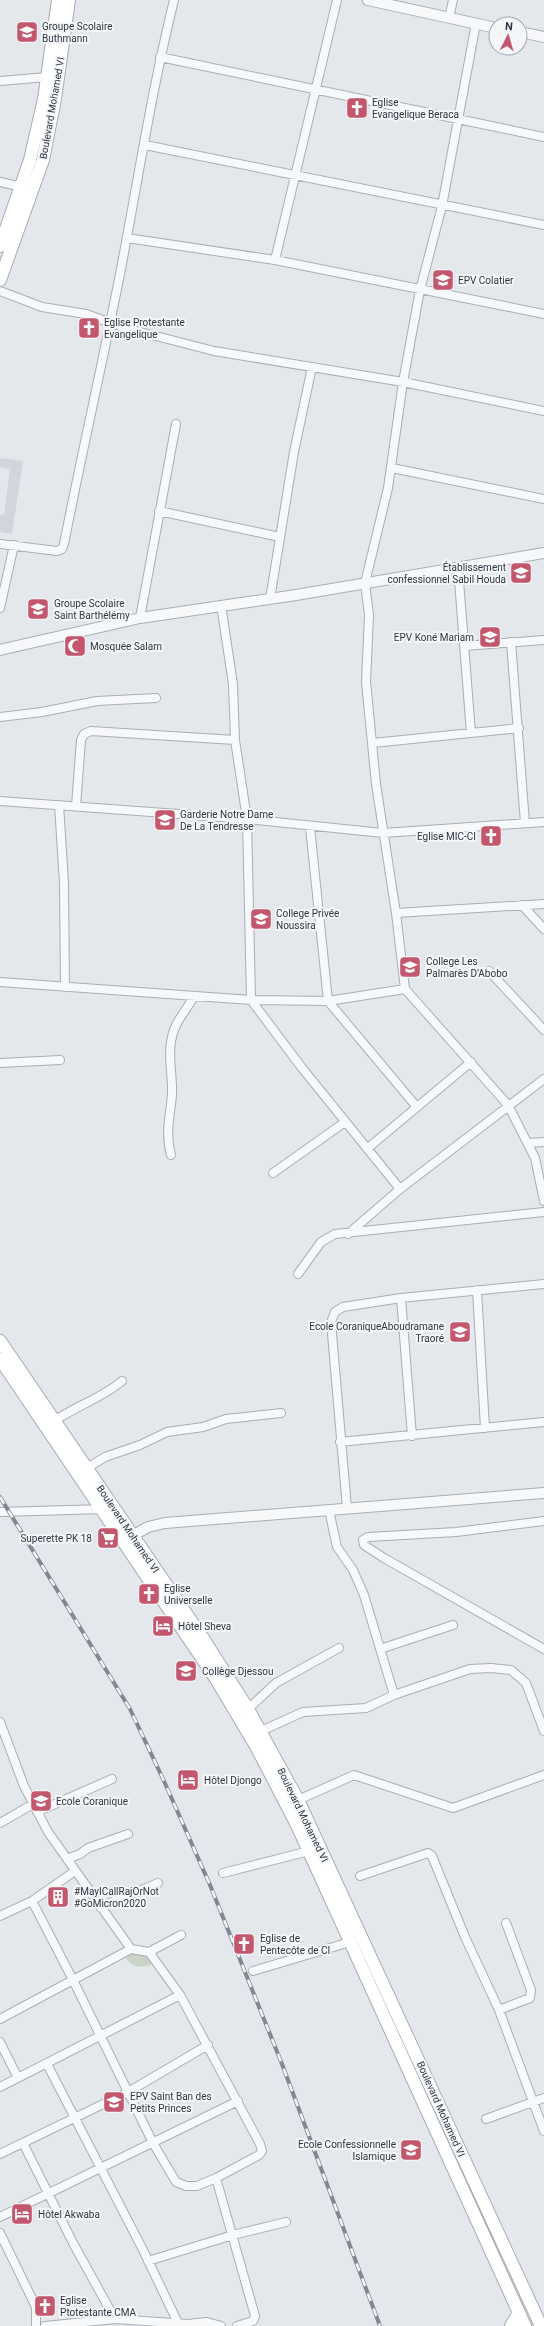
<svg xmlns="http://www.w3.org/2000/svg" width="544" height="2326" viewBox="0 0 544 2326" font-family="Roboto,sans-serif">
<rect width="100%" height="100%" fill="#e4e7eb"/>
<path fill="#d2d6dc" d="M0,458l23,3 -11,73 -12,-2v-17h4l6,-46 -10,-2z"/>
<path fill="#cad4c6" d="M131,1952l17,4 6,8c-16,4 -20,5 -30,-8z"/>
<g fill="none" stroke-linecap="round" stroke-linejoin="round">
<g stroke="#a9aeb5" stroke-width="10">
<path id="minor" d="M449,18l4,-18
M476,23l-34,183 -22,84 -17,92 -15,106 -23,95 4,32 -3,67 10,102 20,129 9,76 103,116 27,53 9,43
M160,57l384,80
M0,81l47,-4
M145,145l399,80
M0,182l22,5
M127,238l148,22 269,54
M275,260l62,-260
M0,291l42,16 44,7 39,14 89,23 189,31 141,29
M392,468l152,31
M159,511l121,26
M0,544l57,7 5,-2 2,-5c18,-92 39,-183 57,-275 17,-89 31,-180 53,-269
M458,568l13,165
M270,599l24,-147 18,-85
M221,605l12,79 2,56 12,79 4,181 51,68 98,121
M0,608l14,-63
M140,618l36,-194
M511,642l14,181
M465,646l79,-6
M0,717l42,-5 55,-11 59,-3
M373,743l146,-15
M0,801l247,18 136,14 161,-11
M59,805l5,78 1,104
M76,806l5,-66 3,-6 7,-3 144,9
M310,827l18,174 88,105
M522,905l22,24
M396,913l148,-9
M489,971l55,59
M0,982l251,18 77,1 77,-12
M0,1063l60,-3
M528,1143l16,-1
M368,1148l103,-86
M171,1155c-6,-21 -1,-39 1,-60 1,-22 -6,-43 2,-65 3,-10 14,-22 20,-34
M273,1173l72,-51
M348,1234l52,-45 144,-110
M298,1274l23,-32 14,-8 209,-22
M477,1290l8,138
M401,1298l11,138
M54,1421c22,-15 48,-23 68,-40
M340,1442l204,-20
M87,1468l18,-11 35,-12 27,-13 36,-5 23,-8 55,-6
M347,1508l-16,-186 4,-10 8,-5 58,-9 143,-14
M329,1510l8,37 16,23 11,25 30,100
M0,1512l105,-3
M544,1521l-88,11 -88,5 -5,3 1,5 20,13 160,91
M380,1649l73,-24
M248,1709l28,-26 63,-35
M0,1722l24,64 24,46 83,117 18,3 31,43 80,149 2,7 -3,4 -43,23 39,138 -2,5 -16,5
M261,1731l42,-19 63,-4 28,-13 76,-26 21,-1 20,2 15,13 18,48
M298,1800l56,-25 99,33 91,-33
M37,1812l75,-33
M0,1823l33,-19
M67,1859l13,-5 8,-6 40,-14
M223,1873l86,-22
M360,1876l68,-23 4,3 33,81 34,73 45,121
M32,1901l41,79 80,163 23,39 10,4h11l19,-8
M100,1907l58,-24
M0,1916l32,-15 43,-30
M149,1952l32,-17
M253,1971l97,-29
M499,2010l31,-12 1,-8 -25,-67
M0,2019l131,-70
M0,2042l18,36
M47,2064l96,186 35,73
M0,2087l180,-92
M486,2119l58,-21
M23,2143l50,100 42,76 -70,7
M0,2154l128,-62 80,-47
M0,2217l238,-116
M0,2233l36,74v19
M148,2261l85,-26 53,-13
M115,2319l73,5 19,-2 14,4"/>
</g>
<g stroke="#a9aeb5" stroke-width="12">
<path id="tertiary" d="M368,0l128,28
M520,32l24,5
M0,650l140,-32 156,-23 248,-42
M127,1539l21,-12 17,-4 379,-30"/>
</g>
<g stroke="#a5acb5" stroke-width="14">
<path id="primary" d="M0,246l30,-86 14,-61 14,-99
M0,280l43,-120 12,-61 14,-99
M0,1341l204,299 44,69 50,91 243,526
M0,1359l216,320 41,69 40,77 228,501
M511,2326l8,-14"/>
</g>
<use href="#minor" stroke="#f7f8f9" stroke-width="8"/>
<use href="#tertiary" stroke="#f7f8f9" stroke-width="10"/>
<use href="#primary" stroke="#fff" stroke-width="12"/>
<g stroke="#7f8893" stroke-width="4">
<path id="rail" d="M0,1497l130,212 34,72 46,104 72,179 98,262"/>
</g>
<use href="#rail" stroke="#f4f6f8" stroke-width="2.5" stroke-dasharray="8" stroke-linecap="butt"/>
</g>
<defs>
<g id="school-square" transform="scale(1.15)"><rect x="-9" y="-9" width="18" height="18" rx="4" fill="#c2576d" stroke="#f4f6f8"/><path d="M0-5L7-2L0 1L-7-2ZM-4 1L0 2.5L4 1V4Q0 6-4 4Z" fill="#fff"/></g>
<g id="church-square" transform="scale(1.15)"><rect x="-9" y="-9" width="18" height="18" rx="4" fill="#c2576d" stroke="#f4f6f8"/><path d="M-1.2-6h2.4v3.5h3.3v2.4h-3.3V6h-2.4V-.1h-3.3v-2.4h3.3Z" fill="#fff"/></g>
<g id="mosque-square" transform="scale(1.15)"><rect x="-9" y="-9" width="18" height="18" rx="4" fill="#c2576d" stroke="#f4f6f8"/><path d="M3.5-4.9A6 6 0 1 0 3.5 4.9A5 5 0 1 1 3.5-4.9Z" fill="#fff"/></g>
<g id="supermarket-square" transform="scale(1.15)"><rect x="-9" y="-9" width="18" height="18" rx="4" fill="#c2576d" stroke="#f4f6f8"/><path d="M-6-5.5h2.5l.6 2H6L4.5 2H-2.5L-4.4-4H-6ZM-1.5 3.2a1.3 1.3 0 1 0 .1 0ZM3 3.2a1.3 1.3 0 1 0 .1 0Z" fill="#fff"/></g>
<g id="hotel-square" transform="scale(1.15)"><rect x="-9" y="-9" width="18" height="18" rx="4" fill="#c2576d" stroke="#f4f6f8"/><path d="M-6-4.5h1.5V1H6V5H4.5V3h-9V5H-6ZM-4 0a1.8 1.8 0 1 1 3.6 0ZM.5 0V-2.5h3Q6-2.5 6 0Z" fill="#fff"/></g>
<g id="building-square" transform="scale(1.15)"><rect x="-9" y="-9" width="18" height="18" rx="4" fill="#c2576d" stroke="#f4f6f8"/><path d="M-4-6H4V6H1V3H-1V6H-4ZM-2.5-4.3h1.7v1.8h-1.7ZM.8-4.3h1.7v1.8H.8ZM-2.5-1h1.7V.8h-1.7ZM.8-1h1.7V.8H.8Z" fill="#fff"/></g>
</defs>
<g fill-rule="evenodd">
<use href="#school-square" x="27" y="32"/>
<use href="#church-square" x="357" y="108"/>
<use href="#school-square" x="443" y="280"/>
<use href="#church-square" x="89" y="328"/>
<use href="#school-square" x="521" y="573"/>
<use href="#school-square" x="38" y="609"/>
<use href="#school-square" x="490" y="637"/>
<use href="#mosque-square" x="75" y="646"/>
<use href="#school-square" x="165" y="820"/>
<use href="#church-square" x="491" y="836"/>
<use href="#school-square" x="261" y="919"/>
<use href="#school-square" x="410" y="967"/>
<use href="#school-square" x="460" y="1332"/>
<use href="#supermarket-square" x="108" y="1538"/>
<use href="#church-square" x="149" y="1594"/>
<use href="#hotel-square" x="163" y="1626"/>
<use href="#school-square" x="186" y="1671"/>
<use href="#hotel-square" x="188" y="1780"/>
<use href="#school-square" x="41" y="1801"/>
<use href="#building-square" x="58" y="1897"/>
<use href="#church-square" x="244" y="1944"/>
<use href="#school-square" x="114" y="2102"/>
<use href="#school-square" x="411" y="2150"/>
<use href="#hotel-square" x="22" y="2214"/>
<use href="#church-square" x="45" y="2306"/>
</g>
<g text-anchor="middle" dominant-baseline="central" stroke-width="4" stroke-linejoin="round" paint-order="stroke">
<g font-size="10" fill="#2d3641" stroke="#f4f6f8" text-anchor="start">
<text x="42" y="26">Groupe Scolaire<tspan x="42" dy="12">Buthmann</tspan></text>
<text x="372" y="102">Eglise<tspan x="372" dy="12">Evangelique Beraca</tspan></text>
<text x="458" y="280">EPV Colatier</text>
<text x="104" y="322">Eglise Protestante<tspan x="104" dy="12">Evangelique</tspan></text>
<text x="506" y="567" text-anchor="end">Établissement<tspan x="506" dy="12">confessionnel Sabil Houda</tspan></text>
<text x="54" y="603">Groupe Scolaire<tspan x="54" dy="12">Saint Barthélémy</tspan></text>
<text x="474" y="637" text-anchor="end">EPV Koné Mariam</text>
<text x="90" y="646">Mosquée Salam</text>
<text x="180" y="814">Garderie Notre Dame<tspan x="180" dy="12">De La Tendresse</tspan></text>
<text x="476" y="836" text-anchor="end">Eglise MIC-CI</text>
<text x="276" y="913">College Privée<tspan x="276" dy="12">Noussira</tspan></text>
<text x="426" y="961">College Les<tspan x="426" dy="12">Palmarès D'Abobo</tspan></text>
<text x="444" y="1326" text-anchor="end">Ecole CoraniqueAboudramane<tspan x="444" dy="12">Traoré</tspan></text>
<text x="92" y="1538" text-anchor="end">Superette PK 18</text>
<text x="164" y="1588">Eglise<tspan x="164" dy="12">Universelle</tspan></text>
<text x="178" y="1626">Hôtel Sheva</text>
<text x="202" y="1671">Collège Djessou</text>
<text x="204" y="1780">Hôtel Djongo</text>
<text x="56" y="1801">Ecole Coranique</text>
<text x="74" y="1891">#MayICallRajOrNot<tspan x="74" dy="12">#GoMicron2020</tspan></text>
<text x="260" y="1938">Eglise de<tspan x="260" dy="12">Pentecôte de CI</tspan></text>
<text x="130" y="2096">EPV Saint Ban des<tspan x="130" dy="12">Petits Princes</tspan></text>
<text x="396" y="2144" text-anchor="end">Ecole Confessionnelle<tspan x="396" dy="12">Islamique</tspan></text>
<text x="38" y="2214">Hôtel Akwaba</text>
<text x="60" y="2300">Eglise<tspan x="60" dy="12">Ptotestante CMA</tspan></text>
</g>
<g font-size="10" fill="#2d3641" stroke="#f4f6f8">
<text transform="translate(52 108) rotate(-80)">Boulevard Mohamed VI</text>
<text transform="translate(128 1529) rotate(56)">Boulevard Mohamed VI</text>
<text transform="translate(303 1815) rotate(64)">Boulevard Mohamed VI</text>
<text transform="translate(441 2109) rotate(66)">Boulevard Mohamed VI</text>
</g>
</g>
<g transform="translate(508 36) rotate(5)"><circle r="19" fill="#f4f6f8" stroke="#a4a9af"/>
<path d="M0-3L7 15L0 10L-7 15Z" fill="#c2576d"/>
<text y="-6" font-size="11" font-weight="bold" text-anchor="middle" fill="#2d3641">N</text>
</g>
</svg>
